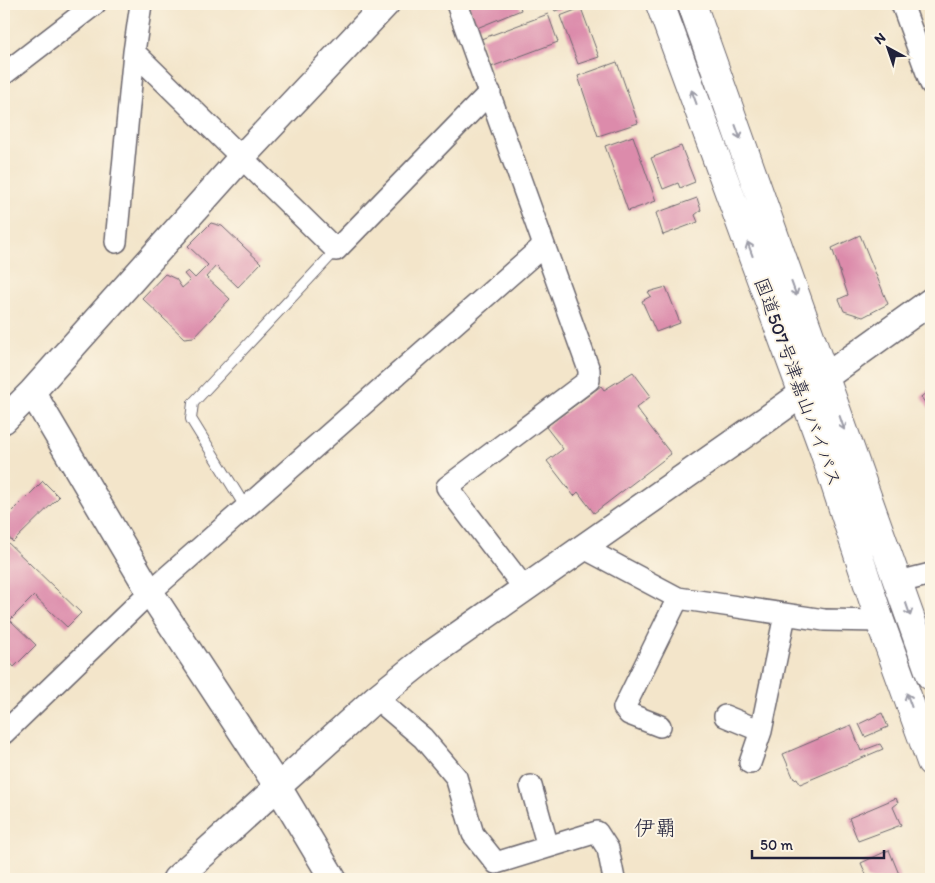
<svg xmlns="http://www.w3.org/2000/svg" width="935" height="883" viewBox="0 0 935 883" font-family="Itim,'Klee One',sans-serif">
<rect width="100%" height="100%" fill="#fcf5e5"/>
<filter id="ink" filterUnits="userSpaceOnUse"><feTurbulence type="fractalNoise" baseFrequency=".02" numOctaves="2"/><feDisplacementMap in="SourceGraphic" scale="10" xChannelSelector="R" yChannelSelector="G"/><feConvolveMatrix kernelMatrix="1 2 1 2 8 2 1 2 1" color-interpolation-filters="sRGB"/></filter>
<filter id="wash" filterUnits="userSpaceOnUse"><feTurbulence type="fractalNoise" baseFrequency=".0096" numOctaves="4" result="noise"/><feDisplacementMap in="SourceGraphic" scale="20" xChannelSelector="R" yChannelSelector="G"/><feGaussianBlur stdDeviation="1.12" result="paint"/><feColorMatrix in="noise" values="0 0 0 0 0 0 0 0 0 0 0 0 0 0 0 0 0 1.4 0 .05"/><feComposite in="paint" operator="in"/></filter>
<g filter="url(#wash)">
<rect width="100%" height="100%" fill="#f3e5ca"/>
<g id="blocks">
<path fill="#dc8bab" d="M468,4h51l2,6 -44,18z
M552,4h23l-20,7z
M581,8l18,49 -21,7 -18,-48z
M548,14l10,28 -67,25 -10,-28z
M617,62l21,61 -40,13 -20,-60z
M633,136l23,65 -28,10 -23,-65z
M681,146l14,36 -15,6 -2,-5 -15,6 -12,-31z
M697,198l4,12 -6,5 3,7 -35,13 -7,-22z
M211,223l11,3 39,37 -23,24 -22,-21 -10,11 24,22 -36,38 -10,1 -42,-40 23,-24 11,5 6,9 8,-7 -6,-7 4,-3 7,7 13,-13 -20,-19z
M860,235l28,69 -25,13 -19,-6 -5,-12 9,-4 -16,-47z
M666,287l14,36 -24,9 -14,-31 9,-5 -3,-4z
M633,372l18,24 -15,12 35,46 -77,59 -16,-21 -4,4 -27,-35 16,-12 -17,-22 55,-41 3,4z
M931,388v23l-10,-14z
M43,481l16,16 -46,45 -9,-10v-12z
M4,539l77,74 -14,14 -33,-31 -24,24 26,25 -22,22 -10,-11z
M882,713l6,14 -23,10 -6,-13z
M851,725l10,26 19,-7 3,5 -83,35 -3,-6 -3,1 -11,-25z
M896,798l2,5 -5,4 8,18 -43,16 -9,-23z
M889,850l12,29h-33l-7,-16z"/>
</g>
</g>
<g filter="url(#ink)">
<use href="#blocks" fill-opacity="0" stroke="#6b666d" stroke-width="1"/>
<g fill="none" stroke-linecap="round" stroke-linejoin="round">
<g stroke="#6b666d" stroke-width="12">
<path id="service" d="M246,508l-55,-89 2,-16 143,-153"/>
</g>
<g stroke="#6b666d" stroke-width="24">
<path id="minor" d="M141,4l-7,48 202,198 154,-158
M457,4l132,366v10l-142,107 78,102
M902,4l29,80
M4,74l91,-70
M116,242l18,-190
M584,548l94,50 146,22 56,1
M899,582l32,-8
M376,698l47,40 33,39 17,57 23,29 52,-16 -17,-61
M725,716l36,15
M660,726l-31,-12 -5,-6 54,-110
M4,733l146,-141 393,-346
M750,763l11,-32 24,-116
M548,847l49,-15 11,17 6,30"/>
</g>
<g stroke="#6b666d" stroke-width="29">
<path id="tertiary" d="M32,392l118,200 128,195 55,92
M4,420l28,-28 209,-234 145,-154
M176,879l200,-181 55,-44 336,-235 164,-118"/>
</g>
<g stroke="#6b666d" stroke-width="30">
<path id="trunk" d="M660,4l164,447 56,170 51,141
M692,4l239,672"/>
</g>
<use href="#service" stroke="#fff" stroke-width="10"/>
<use href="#minor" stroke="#fff" stroke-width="21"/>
<use href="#tertiary" stroke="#fff" stroke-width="26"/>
<use href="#trunk" stroke="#fff" stroke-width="28"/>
</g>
<defs><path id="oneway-shaft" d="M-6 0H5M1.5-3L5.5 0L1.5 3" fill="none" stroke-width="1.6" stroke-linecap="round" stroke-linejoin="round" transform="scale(1.25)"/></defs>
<g stroke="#9c9ca7">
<use href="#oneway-shaft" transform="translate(694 97) rotate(-110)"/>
<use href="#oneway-shaft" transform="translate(738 132) rotate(70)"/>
<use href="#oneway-shaft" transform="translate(750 249) rotate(-110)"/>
<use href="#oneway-shaft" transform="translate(794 289) rotate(70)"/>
<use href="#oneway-shaft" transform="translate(842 423) rotate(71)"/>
<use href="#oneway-shaft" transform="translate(908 609) rotate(71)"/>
<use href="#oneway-shaft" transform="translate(909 700) rotate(-110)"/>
</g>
</g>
<g text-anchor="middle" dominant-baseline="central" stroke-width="4" stroke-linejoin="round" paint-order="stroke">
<g font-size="19" fill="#22223b" stroke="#fcf5e5">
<text transform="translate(798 382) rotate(70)">国道507号津嘉山バイパス</text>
</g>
<g font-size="21" fill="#22223b" stroke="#fcf5e5">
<text x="655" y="827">伊覇</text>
</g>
</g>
<rect width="935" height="883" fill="none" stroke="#fcf5e5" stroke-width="20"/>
<g transform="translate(888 48) rotate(320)" stroke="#fcf5e5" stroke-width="4" paint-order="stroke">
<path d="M0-4L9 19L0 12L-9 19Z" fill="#22223b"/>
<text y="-8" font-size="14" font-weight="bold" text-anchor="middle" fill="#22223b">N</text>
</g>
<path d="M752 850v8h132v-8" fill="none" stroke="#22223b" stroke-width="2.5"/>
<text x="760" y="850" font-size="15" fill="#22223b" stroke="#fcf5e5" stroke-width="4" paint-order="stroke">50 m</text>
</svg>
